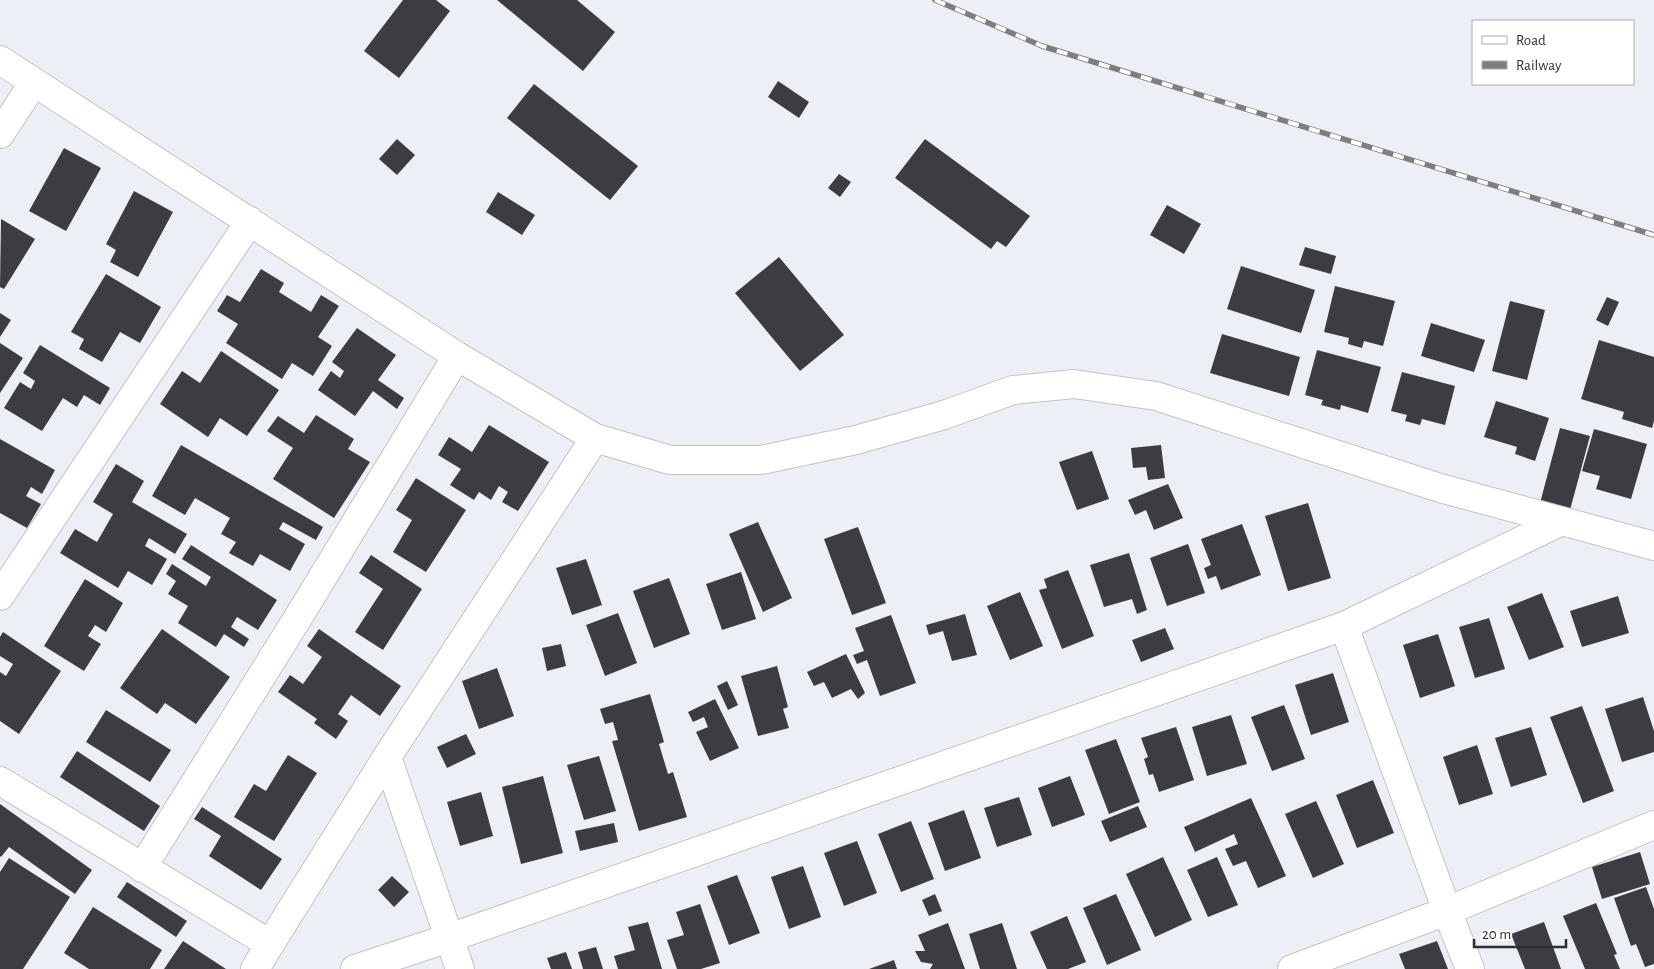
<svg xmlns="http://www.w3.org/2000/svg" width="1654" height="969" viewBox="0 0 1654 969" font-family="'Alegreya Sans',sans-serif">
<rect width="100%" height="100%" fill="#edeff7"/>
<path fill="#3b3d43" d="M403,0h33l14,11 -51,67 -35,-27z
M497,0h80l38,32 -32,39z
M778,81l31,21 -10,16 -31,-21z
M534,84l104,82 -28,34 -103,-82z
M397,139l18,16 -18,20 -18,-16z
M925,139l105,77 -24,31 -9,-6 -6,8 -96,-71z
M64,148l37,20 -35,63 -37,-20z
M839,174l12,8 -11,15 -12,-9z
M134,191l39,21 -35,65 -28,-15 6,-12 -10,-6z
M498,192l37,23 -13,20 -36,-23z
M1167,205l34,19 -17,30 -34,-19z
M1,219l34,20 -31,50 -4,-2z
M1305,247l31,9 -5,18 -32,-9z
M779,257l65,78 -44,36 -65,-78z
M1241,266l74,24 -14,43 -74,-24z
M261,269l23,14 -5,9 32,20 10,-17 18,11 -21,31 14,9 -19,30 -21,-13 -10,16 -56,-36 12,-19 -21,-13 10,-16 13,7z
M106,274l55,33 -21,36 -20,-11 -18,30 -23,-13 5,-10 -13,-7z
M1335,286l60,15 -12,45 -19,-5 -2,7 -14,-4 1,-6 -25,-6z
M1607,297l12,5 -11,24 -12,-6z
M1510,301l35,9 -18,70 -35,-9z
M0,313l11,7 -11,17z
M1431,323l54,17 -11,32 -53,-16z
M357,328l39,27 -18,25 26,18 -7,11 -24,-18 -18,25 -37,-26 13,-19 9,7 4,-7 -12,-9z
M1222,334l78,23 -11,39 -79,-23z
M1599,340l55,17v64l-2,7 -30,-9 2,-7 -43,-13z
M0,343l23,15 -23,35z
M40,345l70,43 -10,17 -16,-10 -7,12 -14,-9 -21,33 -38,-23 16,-26 11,7 4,-8 -12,-8z
M1317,350l64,17 -13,46 -27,-8 -1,5 -19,-5 2,-5 -18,-5z
M221,351l58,39 -32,46 -27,-18 -12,19 -48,-33 22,-33 18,12z
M1402,372l53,14 -10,39 -23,-6 -2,6 -15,-4 2,-6 -16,-4z
M1496,401l53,17 -14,43 -20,-7 2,-7 -33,-10z
M316,415l38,24 -6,10 22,13 -36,56 -61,-39 20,-31 -26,-17 11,-15 26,17z
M489,425l60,37 -31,49 -16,-9 6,-10 -9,-6 -8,14 -12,-8 -5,8 -24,-15 11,-16 -23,-14 11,-18 23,15z
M1560,428l30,8 -20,74 -30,-7z
M1594,429l53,15 -16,55 -35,-10 4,-13 -18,-5z
M0,439l55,31 -13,24 -11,-7 -5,9 15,8 -14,24 -27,-15z
M181,445l142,82 -7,13 -33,-18 -4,7 26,15 -15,27 -30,-17 -7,12 -24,-13 7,-11 -15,-8 9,-16 -35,-20 -10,17 -33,-19z
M1161,445l4,33 -17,2 -2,-13 -13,1 -2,-20z
M1092,451l17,48 -32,11 -18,-48z
M116,464l28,17 -12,21 55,32 -12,20 -26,-16 -4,8 22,13 -15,26 -24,-14 -10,17 -58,-35 15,-24 22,13 16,-28 -20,-12z
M416,478l50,32 -40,62 -33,-20 19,-32 -16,-10z
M1168,484l15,34 -29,12 -8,-20 -11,5 -7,-15z
M1308,503l23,75 -43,13 -23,-75z
M758,522l34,76 -29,14 -34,-78z
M1242,524l19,51 -40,15 -5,-14 -8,3 -4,-11 7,-3 -10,-26z
M858,527l28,76 -34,12 -28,-76z
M1188,544l17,49 -38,13 -17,-48z
M191,545l86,55 -19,30 -21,-13 -6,10 18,12 -5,8 -20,-13 -8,13 -38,-24 10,-17 -20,-12 8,-13 -10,-7 6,-10 34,22 5,-9 -29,-18z
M1129,553l18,57 -10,4 -5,-15 -28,8 -14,-42z
M371,555l51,34 -39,61 -28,-18 28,-43 -24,-16z
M586,559l16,46 -30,10 -16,-47z
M1068,570l26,66 -32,13 -23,-59 8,-2 -3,-9z
M741,572l15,47 -34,11 -16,-46z
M669,578l21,56 -36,14 -21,-57z
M85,579l38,24 -17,29 -11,-7 -7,11 13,8 -17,27 -40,-25z
M1020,592l23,54 -33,14 -23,-54z
M1542,593l22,54 -35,13 -22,-53z
M1618,596l11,37 -47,14 -12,-36z
M618,613l19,50 -32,13 -19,-51z
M965,614l12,41 -25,6 -9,-30 -14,4 -3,-10z
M891,615l25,68 -36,13 -13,-36 -10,4 -4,-9 11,-4 -9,-23z
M1489,618l16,51 -30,9 -16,-51z
M1165,628l9,21 -33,13 -9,-22z
M162,629l68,48 -34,47 -31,-21 -8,11 -37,-26z
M319,629l82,57 -21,30 -29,-21 -13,19 10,7 -12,18 -22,-16 3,-4 -39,-27 12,-17 13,9 19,-27 -15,-11z
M3,632l58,39 -42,63 -19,-13v-49l6,4 7,-12 -13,-8v-19z
M1438,634l17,52 -35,12 -17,-53z
M561,644l5,22 -19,5 -5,-23z
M846,654l19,39 -7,6 -7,-10 -19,9 -8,-16 -10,4 -7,-14z
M777,666l11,41 -5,2 6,19 -31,8 -17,-60z
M497,668l17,48 -35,13 -17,-48z
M1333,673l16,49 -38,13 -16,-50z
M727,681l11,24 -10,5 -11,-24z
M650,694l14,48 -5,2 9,30 5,-2 14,45 -48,14 -27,-90 6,-1 -5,-18 -8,2 -5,-15z
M1643,697l11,34v21l-32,10 -17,-53z
M715,699l24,49 -29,13 -14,-29 12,-5 -4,-10 -11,5 -5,-10z
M1284,705l21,54 -33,12 -21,-54z
M1582,706l32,85 -31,12 -33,-86z
M106,710l65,40 -21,32 -64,-40z
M1231,715l16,49 -40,12 -15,-49z
M1176,727l18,53 -35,12 -6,-18 -4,1 -5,-16 4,-2 -7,-19z
M1531,727l16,48 -36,12 -16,-49z
M466,734l10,20 -29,14 -10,-21z
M1116,739l24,63 -31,12 -24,-64z
M1477,745l16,49 -34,11 -16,-48z
M77,751l83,55 -16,25 -84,-54z
M288,755l29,18 -43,68 -40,-24 20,-33 12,7z
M599,756l17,55 -32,9 -17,-55z
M543,776l20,77 -42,11 -19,-77z
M1070,776l15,39 -33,12 -14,-39z
M1373,780l21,53 -37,15 -21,-53z
M481,792l12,44 -33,10 -13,-44z
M1019,797l13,38 -35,12 -13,-39z
M1251,798l35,78 -28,12 -12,-27 -13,5 -8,-17 13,-5 -4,-10 -39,18 -11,-25z
M1316,801l28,63 -31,14 -28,-64z
M0,804l92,66 -17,24 -66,-47 -8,10 -1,-1z
M1138,806l9,21 -37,15 -9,-21z
M202,807l80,52 -21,31 -52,-34 12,-20 -27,-17z
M964,810l17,48 -36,13 -17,-48z
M911,821l23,58 -33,13 -23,-58z
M614,823l4,19 -38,9 -5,-20z
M857,841l20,52 -33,13 -20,-53z
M1640,852l10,32 -48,15 -10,-32z
M1163,857l29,63 -37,17 -29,-63z
M1217,857l21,48 -30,12 -21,-47z
M9,858l61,39 -47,72h-23v-97z
M803,866l18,51 -32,12 -18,-52z
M737,875l23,58 -31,12 -22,-59z
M392,876l17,16 -15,15 -16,-17z
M127,882l60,39 -11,16 -59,-40z
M1646,887l8,22v55l-9,3 -9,-23 -5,2 -17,-48z
M935,894l7,17 -13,5 -7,-16z
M1116,894l25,56 -34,15 -24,-57z
M1596,903l21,51 -3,1 6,14h-35l-22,-53z
M700,904l20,59 -19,6h-24l-10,-29 17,-5 -8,-23z
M93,907l69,43 -12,19h-61l-25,-16z
M1067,916l19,46 -18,7h-21l-17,-37z
M648,922l14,47h-44l-4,-13 21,-6 -7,-23z
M1544,922l17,47h-36l-14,-35z
M948,923l17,46h-35l3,-5 -12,-2 -6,-11h10l-7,-16z
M1002,923l15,46h-37l-11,-35z
M183,941l43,28h-62z
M1437,941l11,28h-43l-6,-15z
M596,947l7,22h-20l-5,-17z
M566,952l6,17h-21l-4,-11z
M894,960l3,9h-28z"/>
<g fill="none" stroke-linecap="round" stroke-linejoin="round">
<g stroke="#c1c3ca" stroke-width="30">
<path id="street" d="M0,60l457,296 138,82 75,22h91l95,-20 88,-25 69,-25 61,-6 82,12 284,92 214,58
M0,134l34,-52
M0,596l250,-375
M1344,626l103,285 23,58
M387,757l73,212
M0,781l270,163 117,-187 208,-319
M142,868l162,-260 153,-252
M255,969l15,-25
M355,969l94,-31 895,-312 218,-105
M1292,969l155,-58 207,-86"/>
</g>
<use href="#street" stroke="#fff" stroke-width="28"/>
<g stroke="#7d7e84" stroke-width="5.5">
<path id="rail" d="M935,0l107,46 612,189"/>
</g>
<use href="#rail" stroke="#fff" stroke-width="4" stroke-dasharray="11" stroke-linecap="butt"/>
</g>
<rect x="1472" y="20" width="162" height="65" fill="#ffffff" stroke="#abacad"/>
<rect x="1482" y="36" width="25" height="8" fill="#ffffff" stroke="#abacad"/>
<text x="1516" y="45" font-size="15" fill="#2e2f32">Road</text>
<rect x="1482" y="61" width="25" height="8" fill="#7d7e84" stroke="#abacad"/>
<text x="1516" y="70" font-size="15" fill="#2e2f32">Railway</text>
<path d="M1474 939v8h92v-8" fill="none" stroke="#2e2f32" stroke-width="2.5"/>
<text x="1482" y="939" font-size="15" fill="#2e2f32" stroke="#ffffff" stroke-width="4" paint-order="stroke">20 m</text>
</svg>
